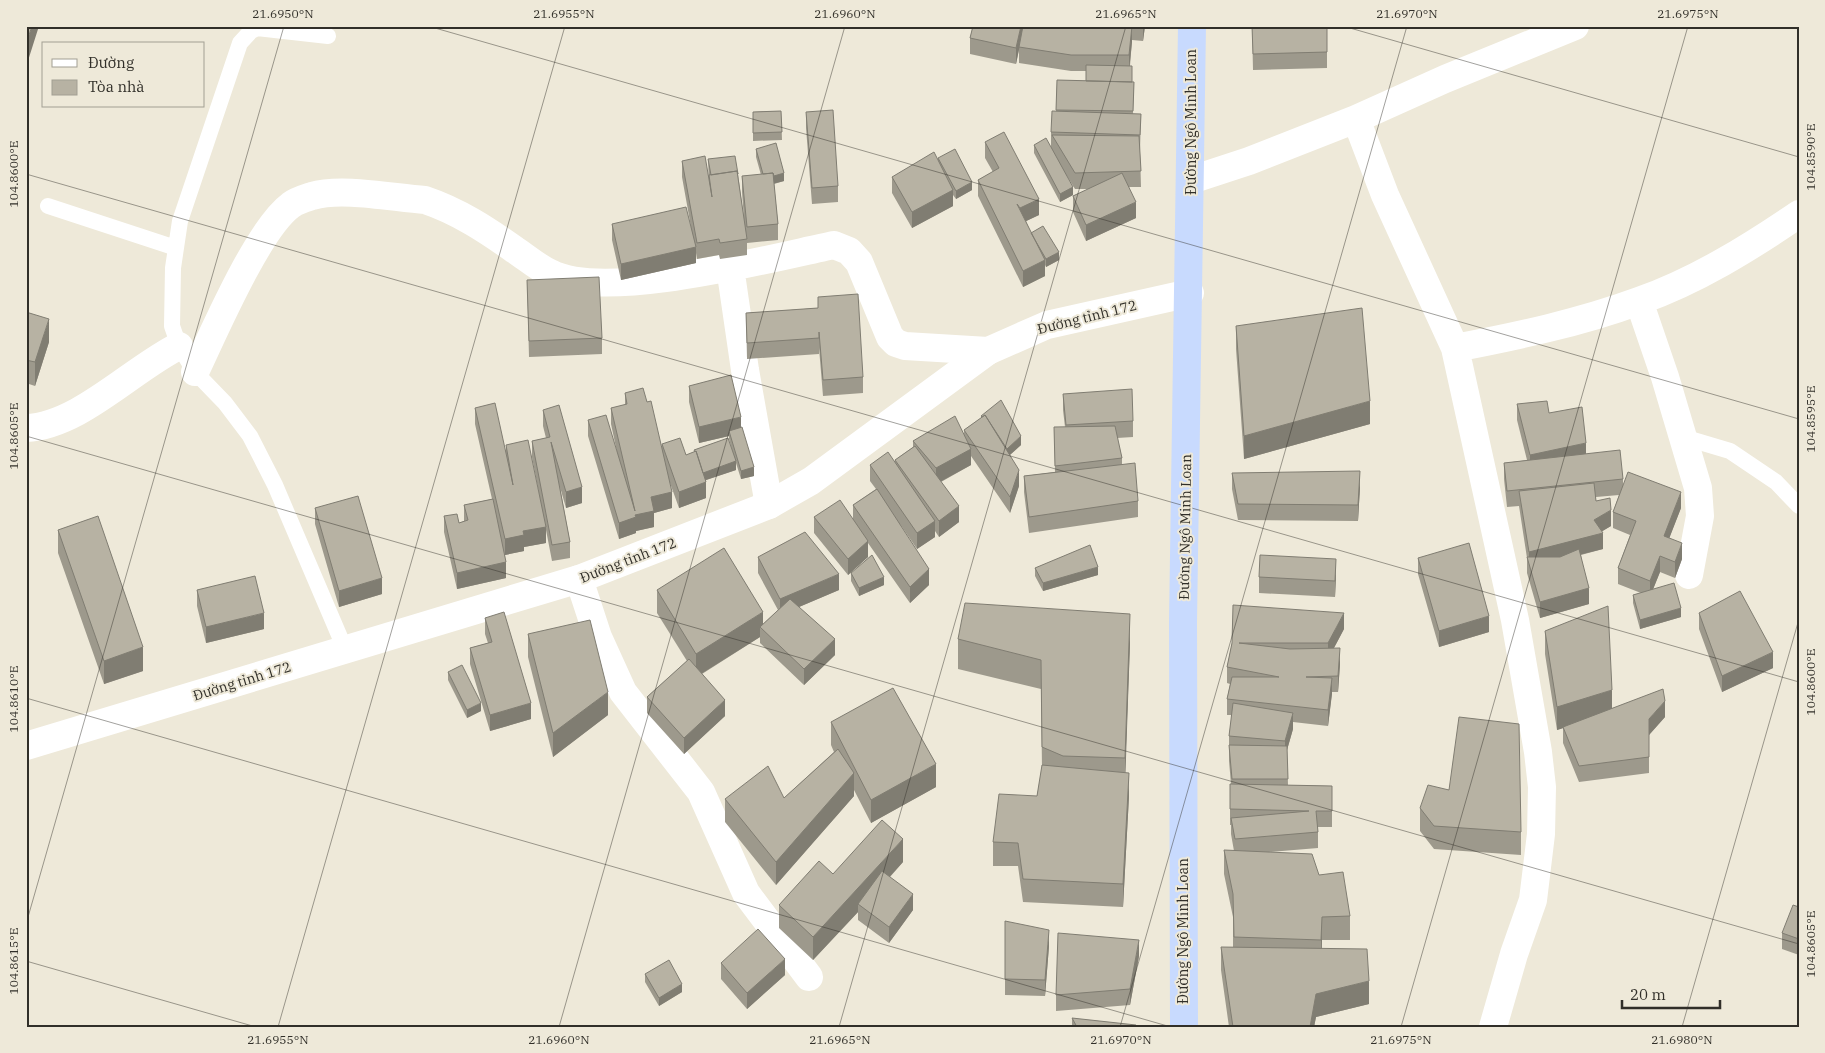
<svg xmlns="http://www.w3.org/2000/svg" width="1825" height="1053" viewBox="0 0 1825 1053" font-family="'IBM Plex Serif',serif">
<rect width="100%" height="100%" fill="#eee9d9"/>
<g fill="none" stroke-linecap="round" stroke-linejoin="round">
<path stroke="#fff" stroke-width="16" d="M328,36l-71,-8 -6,3 -11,12 -60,178 -7,47 -1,58 7,20 16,26 30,31 25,33 25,49 70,164
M48,206l128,42
M1683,437l47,14 46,31 23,24"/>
<path stroke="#fff" stroke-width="28" d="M1356,119l29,76 70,153 60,272 23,132 4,35 -1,47 -8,66 -19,54 -21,73
M1191,180l58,-19 107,-42 89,-40 130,-53
M730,267l15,103 24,135
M1639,301l26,76 33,111 2,28 -11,59
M1455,348c62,-12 124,-25 184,-47 57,-20 110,-53 160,-87
M195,372c19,-40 63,-143 96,-167 5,-4 15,-7 21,-9 30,-9 82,2 113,4 33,11 62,30 90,50 11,7 22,17 35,23 55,29 221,-15 284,-28l15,6 10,11 31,75 6,6 9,3 83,5
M26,428c53,-2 106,-59 153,-82
M579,579l19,58 25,55 78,100 45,101 63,84"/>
<path stroke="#fff" stroke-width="28" d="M26,746l553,-167 190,-74 42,-24 177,-130 59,-26 143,-32"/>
<path stroke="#c8dafe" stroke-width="28" d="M1184,1027l-1,-405 9,-596"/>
</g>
<path fill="#9d998c" d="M973,26h172l-2,15 -11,-1 -2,26 2,16h2l-1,32h8l-1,37 1,36h-12l7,31 -50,23 -13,-29v-16l16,-7h-14l-8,-13 6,19 -13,7 -26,-49v-8l17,2v-15l5,-21 1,-31 29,1v-10h-15l-52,-8v-14l-3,15 -46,-10v-16z
M1252,26l75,26v16l-74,2z
M781,111l1,29 -29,1v-29z
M806,112l32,74v16l-26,2 -6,-76z
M985,142l54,73 -13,6 5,12 28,27 -13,7 -1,-2v11l-22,11 -45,-91v-16l15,-8 -8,-14z
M756,149l28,32 -10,3 4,40v16l-31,3v12l-27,4 -1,-4 -22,4 -1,-6v10l-75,17 -9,-40v-16l79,3 -9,-50v-16l27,22 -1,-24 30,15 6,45 -2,-27v-16l19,-1 -5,-18z
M938,158l34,32 -16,9 -3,-4v11l-41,22 -20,-35v-16l46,-16z
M527,280l75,58v16l-73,3z
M818,297l45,80v16l-40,3 -4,-48v6l-72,5 -1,-46 72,-5z
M26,312l23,30 -14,44 -9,-3z
M1236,326l134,98 -126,35 -8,-110z
M689,386l52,42 13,48 -13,3 -5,-16v7l-30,10v18l-27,10 -9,-25 2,25 -18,5v14l-18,4v2l-17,6 -31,-103v-16l29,32 -6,-28v-16l14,-3v-12l22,9 15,47v-5l24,11 48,2 -5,-18v-3l-30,7 -10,-41z
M1063,394l70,27v16l-16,1 5,20v7l16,36v16l-109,16 -5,-41v-16l31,-4 -1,-45h11l-2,-17z
M1517,404l32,9 37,41 37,25v6l58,23 -12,30 13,21 -7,19 -15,-6 -7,17 28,28 -41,12 -7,-26v-8l8,-2 -23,-9v-16l12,-33 -17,-7v-16l6,-17 -23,2v4l15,25 -9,5 1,18 -22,6 8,49 -49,14 -13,-45v-15l-8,-52 -12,1 -3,-28v-16l23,-3 -10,-40z
M475,408l31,43v-6l33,48 -7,-36v-16l14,-3 -3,-12v-16l39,93 -16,5 -6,-21 10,55v16l-18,3 -6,-31v13l-22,4v4l-19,4 1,23 -49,11 -13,-57v-16l15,7 5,-2v-16l28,-6 -17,-75z
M981,416l40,29 -11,10 9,31 -9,27 -39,-57v9l-30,17 18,40 -20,15 -4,-6v6l-18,12 -17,-25 29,61 -19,18 -42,-60v14l-20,18 -34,-42v-16l39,2v-14l23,-16 -6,-8v-16l25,-3v-2l18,-13v-6l51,-5v-6l17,-12z
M1232,473l128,14 -2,34 -120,-1 -6,-31z
M315,508l67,86 -43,13 -24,-83z
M58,530l85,141 -39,13 -46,-131z
M758,557l81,33 -40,17 36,48 -31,30 -44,-42v-6l-58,37 23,42 -41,38 -37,-41v-16l40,-36 -30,-48v-23l106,34 15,-14 -20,-37z
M1418,558l71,74 -50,15 -21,-73z
M1035,568l63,7 -55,16 -8,-15z
M851,573l33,12 -25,11 -8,-15z
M1336,575l-1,22 -76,-4v-16z
M197,590l67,39 -58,14 -9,-37z
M1699,613l74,55 -51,24 -23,-63z
M485,618l46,101 -41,12 -20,-67v-16l18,-5 -3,-9z
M1344,629l-10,19 6,16 -2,28h-6l-4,34 -35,-4v7l-6,21 1,35 44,1v41h-14v21l-49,4 50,23 31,41v24h-28v9l47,55 -53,13 -2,10h-85l-8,-57v-23h12v-30l-9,-43v-24l10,1 -3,-17v-9h-1v-41h1l-2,-23v-25l3,-21h-5v-16l3,-15 -3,-1v-16l5,-24z
M1545,631l67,77 53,9 -16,18v38l-70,9 -16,-39v-15l-6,2 -12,-76z
M528,634l80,81 -55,42 -25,-100z
M958,639l172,4 -5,130 4,23 -6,111 -100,-5 -5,-36h-25v-24l44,-46 5,-27 -1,-80 -83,-20z
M448,672l33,39 -14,7 -19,-38z
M831,722l105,65 -65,36 -17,-33v6l-78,89 -51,-63v-23l59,-1 50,-46 -3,-7z
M1420,808l101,24v23l-87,-6 -14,-18z
M903,862l-13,15 23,33 -24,33 -31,-23v-8l-45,48 -34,-32v-23l54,-31z
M1799,907v48l-17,-6v-16z
M1005,921l44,25 -4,50 -40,-1z
M1139,956l-9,49 -74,6v-16z
M721,963l64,12 -38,34 -26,-30z
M645,974l37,18 -23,14 -14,-24z
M1072,1018l64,9h-64z"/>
<path fill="#807d72" d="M32,26h7l-13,41v-23z
M1021,26h3l-8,38v-16z
M1132,26v16l-3,29v-16z
M1143,26h2l-2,15z
M784,173v8l-20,5v-8z
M972,182v8l-16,9v-8z
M1073,187v8l-13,7v-8z
M953,190v16l-41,22v-16z
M1039,199v16l-19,9v-16z
M1136,202v16l-50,23v-16z
M696,247v16l-75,17v-16z
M1059,252v8l-13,7v-8z
M1045,260v16l-22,11v-16z
M49,319v23l-14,44v-24z
M1370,401v23l-126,35v-23z
M741,417v16l-12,-2v5l-30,7v-16z
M1021,436v9l-17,15v-8z
M1586,443v16l-56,12v-16z
M971,449v16l-35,19v-16z
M736,461v9l-33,11v-8z
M754,467v9l-13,3v-8z
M1019,470v16l-9,27v-16z
M1360,471v16l-2,34v-16z
M706,482v16l-27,10v-16z
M582,487v16l-16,5v-16z
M672,492v16l-18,5v14l-18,4v2l-17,6v-16l16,-8 16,-18z
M1681,492v16l-17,44v-16z
M959,506v16l-20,15v-16z
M1611,510v16l-15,9 7,-2v16l-73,18 -1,-5v-10l65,-32z
M935,521v16l-18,12v-16z
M546,527v16l-22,4v4l-19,4v-16l18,-8z
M868,541v16l-20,18v-16z
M1682,543v16l-7,19v-16z
M1660,556v16l-10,25v-16z
M1336,559v16l-1,22v-16z
M506,562v16l-49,11v-16z
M1098,567v8l-55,16v-8z
M929,569v16l-19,18v-16z
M839,574v16l-59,25v-16z
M884,577v8l-25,11v-8z
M382,578v16l-43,13v-16z
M1589,588v16l-49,14v-16z
M1681,608v9l-41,12v-9z
M763,612v18l-3,-3v10l-64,40v-23z
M264,613v16l-58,14v-16z
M1344,613v16l-16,30v-16z
M1130,614v29l-5,144v-29z
M1489,616v16l-50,15v-16z
M835,639v16l-31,30v-16z
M143,647v24l-39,13v-23z
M1340,648v16l-2,28v-16z
M1773,652v16l-51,24v-16z
M1332,678v16l-4,32v-16z
M1612,690v23l-55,17v-23z
M608,692v23l-55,42v-24z
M725,700v16l-41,38v-16z
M1665,701v16l-16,18v-16z
M481,703v8l-14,7v-8z
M531,703v16l-41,12v-16z
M1293,713v16l-8,28v-16z
M936,764v23l-65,36v-23z
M854,773v23l-78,89v-23z
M1129,773v23l-6,111v-23z
M903,839v23l-41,45 -4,-3v8l-45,48v-23z
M913,894v16l-24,33v-16z
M1322,917v23l-1,24v-24z
M1049,930v16l-4,50v-16z
M1139,940v16l-9,49v-16z
M785,959v16l-38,34v-16z
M1369,981v23l-53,13 -2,10h-4l6,-33z
M682,984v8l-23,14v-8z"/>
<path fill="#b7b2a3" stroke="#807d72" d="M26,26h6l-6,18z
M973,26h48l-5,22 -46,-10z
M1023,26h109l-3,29h-58l-52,-8z
M1252,26h75v26l-74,2z
M1086,65l46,1v16l-46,-1z
M1057,80l77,2 -1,29 -77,-1z
M833,110l5,76 -26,2 -6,-76z
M781,111l1,21 -29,1v-21z
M1052,111l89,3 -1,21 -89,-3z
M1004,132l35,67 -19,9 -3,-4 28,56 -22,11 -45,-91 21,-12 -14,-26z
M1052,135l87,1 2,35 -66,2z
M1046,138l27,49 -13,7 -26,-49z
M776,143l8,30 -10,3 -1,-3 -10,1 -7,-25z
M955,149l17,33 -16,9 -18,-33z
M934,152l19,38 -41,22 -20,-35z
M705,156l7,41 -3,-22 28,-4 10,68 -27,4 -1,-4 -22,4 -15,-82z
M735,156l3,18 -1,-3 -26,4 -3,-16z
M773,173l5,51 -31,3 -5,-51z
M1122,173l14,29 -50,23 -13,-29z
M686,207l10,40 -75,17 -9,-40z
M1043,226l16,26 -13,7 -15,-26z
M599,277l3,61 -73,3 -2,-61z
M858,294l5,83 -40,3 -4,-48v6l-72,5 -1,-30 72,-5v-11z
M1362,308l8,93 -126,35 -8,-110z
M26,312l23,7 -14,43 -9,-2z
M731,375l10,42 -42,10 -10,-41z
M643,388l4,14 4,-1 21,91 -21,5 3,14 -19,4 1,2 -17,6 -31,-103 18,-5 29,96 -24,-103 16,-4 -2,-11z
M1132,389l1,32 -67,4 -3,-31z
M1001,400l20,36 -14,13 -22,-34 -3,2 -1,-1z
M1547,401l2,12 33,-6 4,36 -56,12 -13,-51z
M495,403l18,82 -7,-40 22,-5 18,87 -23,4 1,4 -19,4 -30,-131z
M559,405l23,82 -16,5 -15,-50 19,100 -18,3 -20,-104 18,-4 -7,-27z
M985,415l34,55 -9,27 -46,-67z
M955,416l16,33 -35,19 -23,-27z
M1115,426l7,32 -67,8 -1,-39z
M742,427l12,40 -13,4 -12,-40z
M680,438l6,17 10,-4 10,31 -27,10 -17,-48z
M728,438l8,23 -33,12 -7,-22 -1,1 -1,-2z
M915,446l44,60 -20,15 -44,-61z
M1620,450l3,29 -116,12 -3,-28z
M888,452l47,69 -18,12 -47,-68z
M1135,463l3,38 -109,16 -5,-41z
M1360,471l-2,34 -120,-1 -6,-31z
M1628,472l53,20 -17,44 18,7 -7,19 -15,-6 -10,25 -32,-13 18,-47 -23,-9z
M1594,483l2,18 14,-3 1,12 -17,10 9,13 -74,19 -10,-61z
M877,489l52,80 -19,18 -57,-82z
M358,496l24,82 -43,13 -24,-83z
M493,499l13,63 -49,11 -13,-57 13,-2 2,9 9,-3 -4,-15z
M840,500l28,41 -20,18 -34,-42z
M98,516l45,131 -39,14 -46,-131z
M805,532l34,42 -59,25 -22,-42z
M1469,543l20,73 -50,15 -21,-73z
M1090,545l8,22 -55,16 -8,-15z
M724,548l39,64 -67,42 -39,-64z
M1579,549l10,39 -49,14 -13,-45h33z
M872,555l12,22 -25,11 -8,-15z
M1260,555l76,4 -1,22 -76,-4z
M255,576l9,37 -58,14 -9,-37z
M1674,583l7,25 -41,12 -7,-25z
M1740,591l33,61 -51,24 -23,-63z
M790,599l45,40 -31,30 -44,-42z
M965,603l165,11 -5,144 -62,-2 -21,-9 -1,-87 -83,-21z
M1233,605l111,8 -16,30h-89l51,6 50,-1 -2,28 -32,1 26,1 -4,32 -101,-11 5,-22h47l-52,-10 5,-24z
M1608,606l4,84 -55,17 -12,-76z
M504,612l27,91 -41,12 -20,-67 22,-6 -7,-24z
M590,620l18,72 -55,41 -25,-99z
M689,659l36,41 -41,38 -37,-41z
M462,665l19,38 -14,7 -19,-38z
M893,688l43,76 -65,36 -40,-78z
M1663,689l2,12 -16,18v38l-70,9 -16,-39z
M1233,703l60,10 -8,28 -56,-5z
M1459,717l60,7 2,108 -87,-6 -14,-18 8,-23 21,5z
M1229,745l58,1 1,33h-56z
M838,749l16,24 -78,89 -51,-63 43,-33 16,32z
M1042,765l87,8 -6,111 -100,-5 -5,-36 -25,-1 6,-48 38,2z
M1230,784l102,2v25h-16l2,21 -83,7 -4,-21 78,-7 -79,-2z
M882,820l21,19 -90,98 -34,-32 40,-44 14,13z
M1224,850l88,4 7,21 24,-3 7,44 -28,1 -1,23 -87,-3 -1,-43z
M882,871l31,23 -24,33 -31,-23z
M1793,905l6,2v32l-17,-6z
M1005,921l44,9 -4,50 -40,-1z
M758,929l27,30 -38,34 -26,-30z
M1058,933l81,7 -9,49 -74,6z
M1221,947l146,2 2,32 -53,13 -6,33h-77z
M669,960l13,24 -23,14 -14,-24z
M1072,1018l64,7v2h-59z"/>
<path fill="none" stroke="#312f29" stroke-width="1" stroke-opacity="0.45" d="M428,26l1371,393M1343,26l456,131M26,174l1773,508M26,436l1773,508M26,698l1145,329M26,924l258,-898M26,961l230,66M278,1027l287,-1001M559,1027l286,-1001M839,1027l287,-1001M1120,1027l287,-1001M1401,1027l287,-1001M1682,1027l117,-408"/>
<g text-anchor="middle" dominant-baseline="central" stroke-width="4" stroke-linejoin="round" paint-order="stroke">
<g font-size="14" fill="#312f29" stroke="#eee9d9">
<text transform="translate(1191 122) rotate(-90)">Đường Ngô Minh Loan</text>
<text transform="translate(1087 317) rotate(-14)">Đường tỉnh 172</text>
<text transform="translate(1185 527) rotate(-89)">Đường Ngô Minh Loan</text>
<text transform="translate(628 560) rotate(-21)">Đường tỉnh 172</text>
<text transform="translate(242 681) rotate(-17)">Đường tỉnh 172</text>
<text transform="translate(1183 931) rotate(-90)">Đường Ngô Minh Loan</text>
</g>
</g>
<rect width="1825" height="1053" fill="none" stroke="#eee9d9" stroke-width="55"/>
<rect x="42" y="42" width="162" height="65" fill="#eee9d9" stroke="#a29f93"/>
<rect x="52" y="59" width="25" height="8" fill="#ffffff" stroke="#a29f93"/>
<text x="88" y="68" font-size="15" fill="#312f29">Đường</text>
<rect x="52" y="80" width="25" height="15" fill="#b7b2a3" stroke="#a29f93"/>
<text x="88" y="92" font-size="15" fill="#312f29">Tòa nhà</text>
<path d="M1622 1000v8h98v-8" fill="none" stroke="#312f29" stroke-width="2.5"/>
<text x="1630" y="1000" font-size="15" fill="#312f29" stroke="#eee9d9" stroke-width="4" paint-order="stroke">20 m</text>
<rect x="28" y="28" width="1770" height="998" fill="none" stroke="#312f29" stroke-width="2"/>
<g font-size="12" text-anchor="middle" fill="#312f29">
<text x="283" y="18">21.6950°N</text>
<text x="564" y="18">21.6955°N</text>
<text x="845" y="18">21.6960°N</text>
<text x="1126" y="18">21.6965°N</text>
<text x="1407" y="18">21.6970°N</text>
<text x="1688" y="18">21.6975°N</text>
<text transform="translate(1811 157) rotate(-90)" y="4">104.8590°E</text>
<text transform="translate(14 174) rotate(-90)" y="4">104.8600°E</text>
<text transform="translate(1811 419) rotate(-90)" y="4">104.8595°E</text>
<text transform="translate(14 436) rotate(-90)" y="4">104.8605°E</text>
<text transform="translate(1811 682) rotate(-90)" y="4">104.8600°E</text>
<text transform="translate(14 699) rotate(-90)" y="4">104.8610°E</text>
<text transform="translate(1811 944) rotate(-90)" y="4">104.8605°E</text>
<text transform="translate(14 961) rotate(-90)" y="4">104.8615°E</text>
<text x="278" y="1044">21.6955°N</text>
<text x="559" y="1044">21.6960°N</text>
<text x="840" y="1044">21.6965°N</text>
<text x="1121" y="1044">21.6970°N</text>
<text x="1401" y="1044">21.6975°N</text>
<text x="1682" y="1044">21.6980°N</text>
</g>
</svg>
